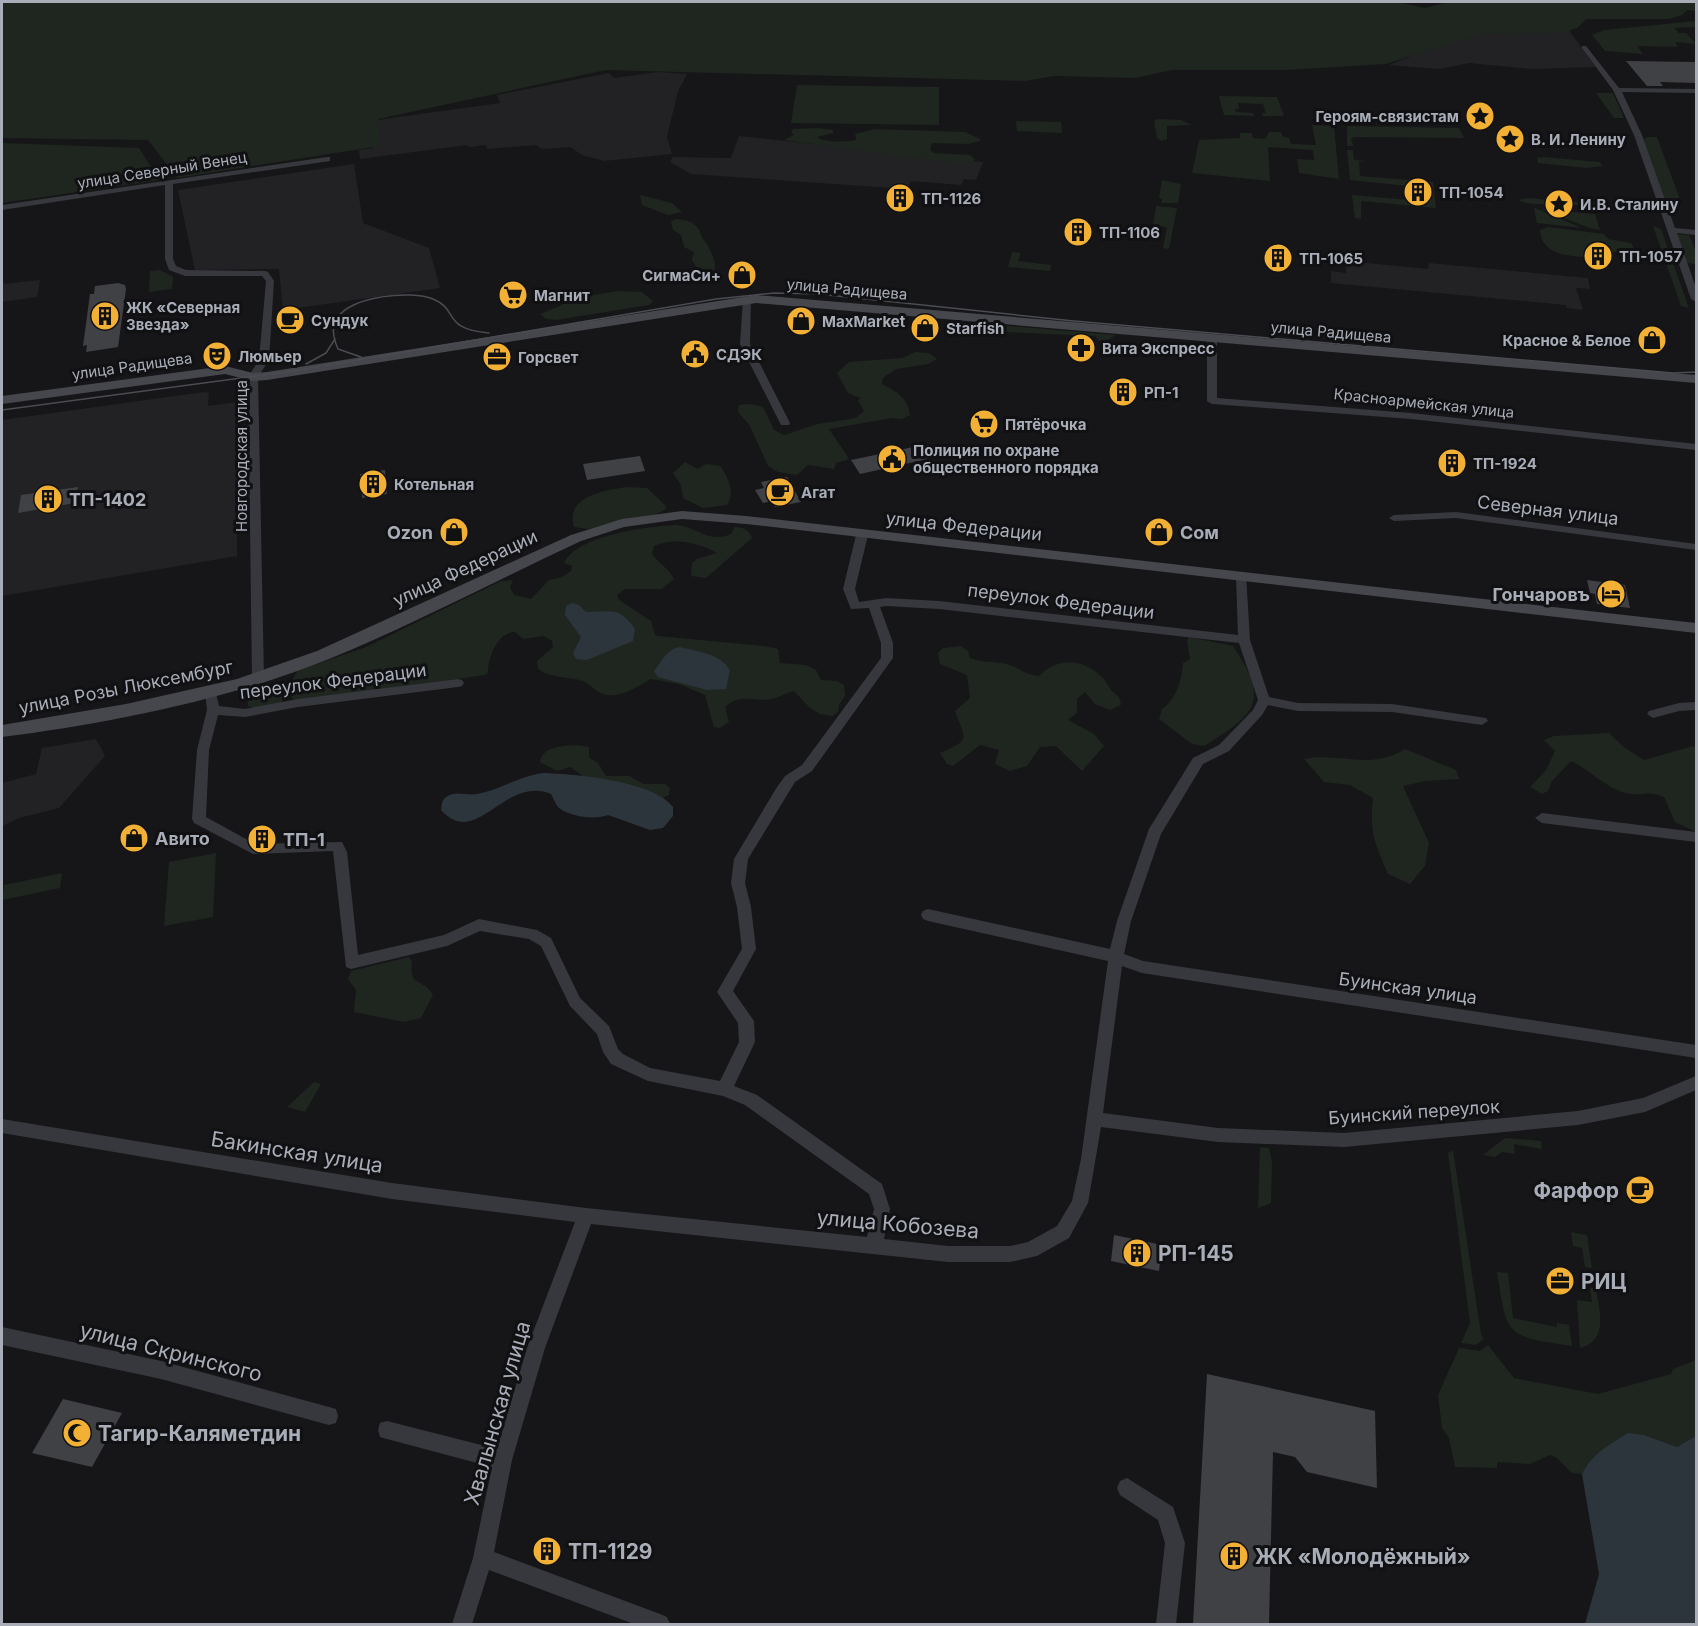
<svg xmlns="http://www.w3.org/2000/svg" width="1698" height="1626" viewBox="0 0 1698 1626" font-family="Inter,sans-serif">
<rect width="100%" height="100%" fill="#161618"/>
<path fill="#222225" d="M1568,29l28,38 -65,2 -62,-6 -29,6 -51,-4 86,-35z
M659,72l28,2 -9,17 -11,46 5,17 -68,7 -22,-6 -12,-8 -28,2 -6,-4 -49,4 -1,-4 -17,2 -2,-2 -107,14 -1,-9 14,-2 -3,-27 130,-18 -3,-8 112,-22 5,5z
M739,136l244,26 -7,18 -12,-1 -3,6 -50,-4 -4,8 -216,-15 -21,-12 3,-5 58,1z
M354,164l9,59 66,25 11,40 -157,22 -4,-41 -84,1 -17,-80z
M1346,261l82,8 1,-6 159,15 2,11 -14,-1 7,22 -16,-2 -1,-3 -235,-22v-12l15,2z
M40,280l-3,17 -35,5v-18z
M204,392l5,1 -1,13 29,-4v154l-235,40v-176z
M96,739l9,17 -46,52 -40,10 -17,8v-43l34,-9 6,-26z"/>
<path fill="#1e261f" d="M2,2h1396l27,6 23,-6h248v9l-9,-1 -5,5 -13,4h-83l-9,9 -15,5 -82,1 -94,30 -100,6h-114l-37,8 -81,-2 -29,5 -419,-11 -228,49 2,27 -203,32 -29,-38 -146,-2z
M1696,21v6l-22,1 5,5h7l10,11 -21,-2 3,5 -41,-1 6,8 -38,-3 -13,-16 12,-5z
M797,85l142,2v38l-148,-2z
M1596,93h17l11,25h-10z
M1219,96l58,1 7,19h-21l-1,-3h4l-3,-9 -25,-1 1,6h-4l1,3 17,1 1,3 -30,-1z
M1158,119l23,1 11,5 -25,1v13l-6,2 -4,-3 -3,-17z
M1016,121l45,1 1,11 -45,-2z
M1312,125l22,1 5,53 -40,-6 -2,-14 17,1 -1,-10 -45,-3 2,34 -78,-8 7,-33 41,-2v-5h12l1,5 12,1 4,-7h12l2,5 6,1 2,6 25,1z
M1347,126l112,2 5,10 -109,-1 -4,1 2,8h-6z
M818,128l15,2v3l-16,4c6,6 29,5 39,3l-1,-6 20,-5 90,3 15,7v2l-12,3 -36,-1 -2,7 4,3 36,2 5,4 -2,3 -15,2 -174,-24 10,-5 -3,-3 3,-3z
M1647,137h10l24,65 -15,4 -23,-66z
M2,143l137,5 20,32 -157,23z
M1347,150h6l1,10 11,1 -6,1 1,14 73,6 3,26 -75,-7v18l-6,-1 -3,-23 57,5v-6l19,1 -1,-5 -19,-1v-3l-58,-6z
M1543,157l57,5 2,4 -15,2 -49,-5 -1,-5z
M1162,180l19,4 -3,19h-16v-4l-3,-1z
M640,195l32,8 10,9 -14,3 -26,-10z
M1532,198c32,6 64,1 97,10l2,4c-13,-3 -38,-3 -55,-7 -16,-4 -38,3 -56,-4l1,-2z
M1156,206l21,2 -8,41 -6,-1 4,-21 -14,-1z
M1534,208h1l47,20 -45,-5z
M1541,209l54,5 5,16 -11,-2z
M677,219c8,1 15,2 21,9 3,4 3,9 6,12 7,10 17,27 6,39l-7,-1 -11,-18 2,-8 -10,-5 -3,-12 -8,-5 -2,-9z
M1653,226l8,3 28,79 -8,-2z
M1548,227l56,7 4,5 23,4 5,10 -47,-2 1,6h-5c-20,-1 -44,-4 -45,-27z
M1675,234l14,1 7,17v12l-10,-1z
M1012,252l9,1 -3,8 33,4 -1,6 -42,-4z
M160,270l13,7 -1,12 -23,3 1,-21z
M618,291l24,1 11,9 -4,4 -93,15 -10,-1 -6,-5 20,-8 9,-7z
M952,321l164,14 -8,5 -9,1 -4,-5 -91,-4 -5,-4 -34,-3 -7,4 -6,-3z
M915,352l14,1 8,6 -9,5 -32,5 -13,9 -1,6c14,7 26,14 28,31l-8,4 -10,-1 -63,11 19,28 -1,3 -11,3 -2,6 -26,-4 -11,10 -19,-3 -10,-6 -18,-40 -12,-14 1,-7 11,-1 13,3 11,23 10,5 33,-11 39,-6 8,-7 -6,-10 2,-3 -12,-5 -11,-20 12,-11 53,-4z
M685,462l13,7 8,-5 14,2c9,11 15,28 7,39l-24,3 -20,-10 -2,-13 -8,-12z
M626,487l21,1 18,17 1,4 -9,5 -69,15 -14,-2c-9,-32 31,-36 52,-40z
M678,525c18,2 34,20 54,8l2,-6c8,0 16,3 18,11l-46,40 -15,-2 1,-13 5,-4 20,-6c-18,-10 -42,-16 -63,-7l-2,8c8,11 16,13 22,25l-12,10h-37l-8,6 2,5 32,21 4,14 3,1 107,10 13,3 2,14 26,2 10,5 5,10 16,1 7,4 1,11 -6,9 -1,7 -5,4 -13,-2 -10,-6 -16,-17c-7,1 -12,5 -18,7 -19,6 -34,-7 -51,9l4,15 -9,6 -6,-1 -9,-32 -26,-11 -28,-5c-15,8 -35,23 -52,13 -6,-3 -10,-9 -16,-11 -16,-5 -31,-2 -45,-12l-1,-8 16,-14 -1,-6 -8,-5 -21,3 -8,-7c-17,0 -27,25 -27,40l-3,3 -191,27 -6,-13 9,-18 69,-24 135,-66 12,-1 -3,7 4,8 17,4 18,-19 13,-3 9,-6 1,-5 -8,-3c13,-28 85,-37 114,-38z
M1189,637l44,9c38,57 22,68 -29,100l-12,-2 -33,-25 3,-10c15,-11 19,-27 21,-46l7,-4 -3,-18z
M961,646l7,5 2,7c14,6 29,2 42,8 10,4 15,9 27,10 19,-19 44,-18 64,2 3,3 5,8 8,12 6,6 9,6 10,15l-11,5 -15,-6 -10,-12 -8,7v14l-9,7 26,14 10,12 -22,25 -26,-25 -16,1 -13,19 -17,5 -15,-7 4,-14 -19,-5 -27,21 -6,-2 -7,-11c32,-14 25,-14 15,-42l15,-13 -3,-23 -27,-11 -2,-11 5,-5z
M275,688l12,5 -6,10 -26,6 -7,-3v-5l10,-9z
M1609,733l16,15 19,12 49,-14 3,3v83l-21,-10 -11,-25c-17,-7 -19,-1 -33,-3 -23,-3 -40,-24 -60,-33l-19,20 -4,10 -6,3 -12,-7 16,-17 9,-19 -11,-11 10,-4z
M576,745l13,2v10l9,6 8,13h23l15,8h21l5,4 -1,7 -7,3 -76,-19 -15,-12 -14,4 -17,-9c2,-16 23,-16 36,-17z
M1405,749l51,21 3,9 -34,2 -22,5 26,57 -4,23 -15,18 -22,-10c-13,-31 -19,-42 -15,-76l-23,-13 -26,-3 -20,-23c37,-7 65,12 101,-10z
M216,853l-3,64 -49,9 5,-64z
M62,873l-2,15 -58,12 2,-15z
M409,957l3,5c-3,27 11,15 21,33l-12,23 -17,4 -50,-10 2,-22 -8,-11 3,-8z
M314,1082l7,2 -16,28 -18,-5z
M1505,1138l36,3 1,8 -28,-5 1,10 -13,-2 -7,5 -12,-2z
M1260,1147l9,1 3,13 -1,42 -13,5z
M1453,1150l28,184 3,5 -8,6 -15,-2 9,-20 -22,-170z
M1571,1232l16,3 5,33 -7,-1 -3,-19 -9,-2z
M1497,1272l11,1 5,45 44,9v-4l12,2 3,21c-66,-10 -65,-8 -75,-74z
M1593,1285h2c4,22 15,56 -15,63l-3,-48 15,2 -2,-14h3z
M1488,1345l26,33 84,16 73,-20 2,-5 23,-9v76l-19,11 -33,-12 -58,31 -4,8 -10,-1 -15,-15 -7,-3 -20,9 -33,-2v6l-42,-1 -6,-29 -7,-10 -4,-33 21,-47 21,3z"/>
<path fill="#2c353c" d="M572,603l7,2 7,7c25,0 33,-6 49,17l-2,12 -46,19 -11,-1 -3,-6 8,-16 -16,-22 1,-9z
M680,647c19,5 39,6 50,23l-4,19 -19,1 -49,-13 -4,-6c8,-10 13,-22 26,-24z
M543,773c32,1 111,8 130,34v9l-10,12 -13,2 -42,-15c-12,5 -39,2 -50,-8 -3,-4 -5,-9 -7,-13 -47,-19 -74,56 -110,16 1,-5 0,-9 5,-13 10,-7 20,-1 31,-3 23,-4 42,-18 66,-21z
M1628,1433l16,2 33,12 19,-11v188h-111l14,-50 -17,-100c9,-19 28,-30 46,-41z"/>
<path fill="#404145" d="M1626,61l70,1v21l-36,-1 3,4h-16z
M118,283l7,2 1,4 -8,58 -32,5 1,-7 -4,1 7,-52h4l1,-8z
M923,445l9,13 -72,16 -9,-14z
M640,456l5,15 -58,9 -4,-16z
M385,470l2,24 -25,4 -2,-24z
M787,477l14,25 -26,5 -3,-6 -9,2 -8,-13 9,-2 -3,-6z
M78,487l-3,16 -57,10 3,-18z
M1587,580l38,5 5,23 -33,-4 -2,-10 -5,-1z
M1114,1235l48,10 -3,26 -48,-10z
M1207,1374l168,37 2,77 -70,-16 -12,-15 -22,-5 -4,172h-76z
M63,1399l59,14 -30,54 -60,-14z"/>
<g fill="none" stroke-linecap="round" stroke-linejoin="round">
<path fill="#37383d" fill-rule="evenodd" d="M1582,46h4l33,42 77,1v4l-74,-1 20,43 33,93 21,2v5l-19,-2 19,55v14l-5,-3 -57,-164 -21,-45 -31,-42z
M327,157h3v4l-157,23v75l3,7 10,4 79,1 3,1 6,9 -5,79 -11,17 6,301 -6,4 -6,-4 -4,-301 11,-17 7,-79 -4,-5h-77l-16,-6 -4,-11v-74l-163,25v-5z
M743,298l8,2 -1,44 40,79 -1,2h-8l-1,-2 -40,-79z
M1212,335l5,3v60l194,15 285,31v6l-285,-31 -199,-15 -5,-3v-63z
M1456,512l240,32v6l-240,-32 -62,3 -5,-3 5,-3z
M862,532l6,3 -13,54 4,13 27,-4 53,3 299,34 -2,-58 6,-4 4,1 4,66 19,57 29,6 94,1 94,14 2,3 -6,4 -90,-13 -94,-1 -30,-6 -6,10 -33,36 -26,13 -42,70 -30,87 -7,33 19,7 553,84v13l-554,-85 -20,-7 -19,147 115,15 126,5 234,-22 65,-13 53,-22v14l-51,22 -67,13 -234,22 -126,-5 -117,-15 -13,76 -19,35 -32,18 -27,6h-62l-357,-38 -46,124 -33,112 -18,92 166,62 7,3 3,7h-36l-145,-54 -17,54h-20l21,-66 19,-91 -105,-28 -7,-2 -2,-7 2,-7 7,-2 110,28 30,-101 48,-126 -183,-23 -390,-66v-14l390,64 194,25 281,29 7,-28 -5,-15 -124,-89 -22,-9 -75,-15 -37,-17 -8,-12 -6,-18 -27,-28 -29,-60 -12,-7 -49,-8 -33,15 -96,23 -5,-2 -13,-116 -80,3 -59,-31 -2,-4 5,-69 10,-40 -2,-18 2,-3h8l4,17 26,3 53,-10 160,-20 4,1 2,3 -2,3 -4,1 -160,20 -53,10 -27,-2 -9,35 -3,67 49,27 87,-2 5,10 11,103 86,-20 35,-16 58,11 14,8 29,60 29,28 9,23 5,5 27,14 70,13 19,-39 -1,-19 -21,-31 25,-43 -5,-42 -6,-24 3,-24 43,-72 8,-11 17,-11 79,-107v-15l-12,-35 -18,1 -8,-20 13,-54zM886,606l53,3 300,34 19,57 -5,10 -34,35 -26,13 -44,71 -32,92 -7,28 -182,-40 -5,2 -2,4 2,4 5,2 180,40 -27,198 -9,42 -15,25 -29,16 -18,4h-62l-64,-7 6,-30 -8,-25 -125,-89 -23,-9 21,-44 -1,-21 -21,-30 23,-42 -5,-42 -6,-24 3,-24 47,-77 17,-11 81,-113v-15l-13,-36z
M1696,702v8l-17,1 -26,7 -6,-4 2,-3 30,-8z
M1542,813l154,19v10l-154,-19 -7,-5z
M2,1327l159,34 168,46 7,2 2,7 -2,7 -7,2 -168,-46 -159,-34z
M1127,1478l46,29 12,36 -9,81h-20l9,-81 -7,-23 -38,-25 -3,-7 3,-7z"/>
<path fill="#45474d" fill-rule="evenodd" d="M756,295l940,80v8l-940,-80 -489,77 -14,1 -28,-7 -223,30v-8l223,-30 28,7 14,-1z
M682,511l64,5 950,107v10l-950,-109 -64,-5 -58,8 -43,14c-84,39 -167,83 -252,118 -98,40 -222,65 -327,78v-12l124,-21 111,-25 80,-28 254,-116 51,-16z"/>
<path stroke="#4a4c52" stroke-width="1.5" d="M361,357l-23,-8c-4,-9 -7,-22 -1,-31 14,-22 74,-28 96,-19 27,11 8,30 56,34
M306,364l20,-11 9,-14
M2,410l291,-39 423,-72 58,-6 44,1 256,27 599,52 23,-1"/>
</g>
<defs>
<g id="sight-disc" transform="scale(1.5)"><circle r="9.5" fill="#f2b134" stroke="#111113"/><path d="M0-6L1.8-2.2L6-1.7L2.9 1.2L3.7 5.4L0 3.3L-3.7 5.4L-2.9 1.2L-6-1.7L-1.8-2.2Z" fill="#111"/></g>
<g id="building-disc" transform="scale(1.5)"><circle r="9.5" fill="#f2b134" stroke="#111113"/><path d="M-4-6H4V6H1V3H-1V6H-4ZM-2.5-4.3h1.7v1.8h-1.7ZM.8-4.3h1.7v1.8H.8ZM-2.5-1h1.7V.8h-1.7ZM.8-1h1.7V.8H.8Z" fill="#111"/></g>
<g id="shop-disc" transform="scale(1.5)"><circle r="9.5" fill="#f2b134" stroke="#111113"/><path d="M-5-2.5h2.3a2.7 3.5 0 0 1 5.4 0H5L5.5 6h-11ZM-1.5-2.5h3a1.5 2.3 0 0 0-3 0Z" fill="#111"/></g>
<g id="supermarket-disc" transform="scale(1.5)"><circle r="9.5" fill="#f2b134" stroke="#111113"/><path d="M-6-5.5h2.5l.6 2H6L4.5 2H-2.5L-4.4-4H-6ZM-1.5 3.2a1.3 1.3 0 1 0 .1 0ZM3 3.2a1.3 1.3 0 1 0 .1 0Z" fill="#111"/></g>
<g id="cafe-disc" transform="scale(1.5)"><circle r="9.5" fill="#f2b134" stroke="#111113"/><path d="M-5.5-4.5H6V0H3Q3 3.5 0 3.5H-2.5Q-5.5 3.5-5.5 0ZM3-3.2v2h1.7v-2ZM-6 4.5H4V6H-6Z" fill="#111"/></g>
<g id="pharmacy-disc" transform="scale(1.5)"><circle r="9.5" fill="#f2b134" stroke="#111113"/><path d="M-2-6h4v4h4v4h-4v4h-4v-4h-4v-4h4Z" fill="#111"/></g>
<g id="civic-disc" transform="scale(1.5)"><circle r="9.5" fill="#f2b134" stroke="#111113"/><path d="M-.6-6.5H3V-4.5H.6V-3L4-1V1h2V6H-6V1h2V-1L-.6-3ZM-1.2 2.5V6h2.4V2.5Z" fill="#111"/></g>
<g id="theatre-disc" transform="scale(1.5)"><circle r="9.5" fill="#f2b134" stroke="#111113"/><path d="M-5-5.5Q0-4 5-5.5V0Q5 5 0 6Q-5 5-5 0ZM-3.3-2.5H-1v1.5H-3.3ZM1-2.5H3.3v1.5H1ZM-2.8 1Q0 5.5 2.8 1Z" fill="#111"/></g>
<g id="office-disc" transform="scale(1.5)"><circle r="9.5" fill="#f2b134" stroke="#111113"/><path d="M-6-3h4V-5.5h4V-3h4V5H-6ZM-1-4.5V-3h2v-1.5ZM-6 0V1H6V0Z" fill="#111"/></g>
<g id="hotel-disc" transform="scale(1.5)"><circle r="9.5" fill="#f2b134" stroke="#111113"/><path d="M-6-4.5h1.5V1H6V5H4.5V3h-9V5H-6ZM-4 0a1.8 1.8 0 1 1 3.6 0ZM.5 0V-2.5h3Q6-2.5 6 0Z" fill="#111"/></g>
<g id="mosque-disc" transform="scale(1.5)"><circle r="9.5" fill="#f2b134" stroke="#111113"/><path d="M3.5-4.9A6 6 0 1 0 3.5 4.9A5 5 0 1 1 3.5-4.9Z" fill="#111"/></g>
</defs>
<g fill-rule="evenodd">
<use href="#sight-disc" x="1480" y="116"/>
<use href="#sight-disc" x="1510" y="139"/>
<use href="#building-disc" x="1418" y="192"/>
<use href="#building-disc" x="900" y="198"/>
<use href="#sight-disc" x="1559" y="204"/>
<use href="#building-disc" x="1078" y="232"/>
<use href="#building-disc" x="1598" y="256"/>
<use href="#building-disc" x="1278" y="258"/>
<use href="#shop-disc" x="742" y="275"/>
<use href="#supermarket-disc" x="513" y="295"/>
<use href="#building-disc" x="105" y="316"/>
<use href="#cafe-disc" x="290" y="320"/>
<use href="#shop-disc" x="801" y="321"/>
<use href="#shop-disc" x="925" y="328"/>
<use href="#shop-disc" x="1652" y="340"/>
<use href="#pharmacy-disc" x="1081" y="348"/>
<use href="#civic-disc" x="695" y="354"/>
<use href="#theatre-disc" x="217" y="356"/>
<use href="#office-disc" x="497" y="357"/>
<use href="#building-disc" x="1123" y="392"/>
<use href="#supermarket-disc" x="984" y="424"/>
<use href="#civic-disc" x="892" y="459"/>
<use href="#building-disc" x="1452" y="463"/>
<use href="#building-disc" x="373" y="484"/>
<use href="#cafe-disc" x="780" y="492"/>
<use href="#building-disc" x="48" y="499"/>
<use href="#shop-disc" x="454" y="532"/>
<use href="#shop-disc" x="1159" y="532"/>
<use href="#hotel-disc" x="1611" y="594"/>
<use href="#shop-disc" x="134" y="838"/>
<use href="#building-disc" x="262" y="839"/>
<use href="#cafe-disc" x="1640" y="1190"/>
<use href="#building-disc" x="1137" y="1253"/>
<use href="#office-disc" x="1560" y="1281"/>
<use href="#mosque-disc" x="77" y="1433"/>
<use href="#building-disc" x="547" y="1551"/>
<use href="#building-disc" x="1234" y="1556"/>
</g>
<g text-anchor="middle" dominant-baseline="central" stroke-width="6" stroke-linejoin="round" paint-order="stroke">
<g font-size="15" font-weight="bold" fill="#a8adb8" stroke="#111113" text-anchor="start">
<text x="1459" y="116" text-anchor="end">Героям-связистам</text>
<text x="1531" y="139">В. И. Ленину</text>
<text x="1439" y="192">ТП-1054</text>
<text x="921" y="198">ТП-1126</text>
<text x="1580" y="204">И.В. Сталину</text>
<text x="1099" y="232">ТП-1106</text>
<text x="1619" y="256">ТП-1057</text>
<text x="1299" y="258">ТП-1065</text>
<text x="721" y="275" text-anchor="end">СигмаСи+</text>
<text x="534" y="295">Магнит</text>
<text x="126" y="307">ЖК «Северная<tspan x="126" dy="17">Звезда»</tspan></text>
<text x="311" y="320">Сундук</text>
<text x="822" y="321">MaxMarket</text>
<text x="946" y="328">Starfish</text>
<text x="1631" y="340" text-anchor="end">Красное &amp; Белое</text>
<text x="1102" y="348">Вита Экспресс</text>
<text x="716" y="354">СДЭК</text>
<text x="238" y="356">Люмьер</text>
<text x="518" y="357">Горсвет</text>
<text x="1144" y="392">РП-1</text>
<text x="1005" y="424">Пятёрочка</text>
<text x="913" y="450">Полиция по охране<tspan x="913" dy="17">общественного порядка</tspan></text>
<text x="1473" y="463">ТП-1924</text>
<text x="394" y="484">Котельная</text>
<text x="801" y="492">Агат</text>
</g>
<g font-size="15" fill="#a8adb8" stroke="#111113">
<text transform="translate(162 170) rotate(-9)">улица Северный Венец</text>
<text transform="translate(847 289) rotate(5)">улица Радищева</text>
<text transform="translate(1331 332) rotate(5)">улица Радищева</text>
<text transform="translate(132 366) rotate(-8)">улица Радищева</text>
<text transform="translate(1424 403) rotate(6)">Красноармейская улица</text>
<text transform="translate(241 456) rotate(-90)">Новгородская улица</text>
</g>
<g font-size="18" font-weight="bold" fill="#a8adb8" stroke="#111113" text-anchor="start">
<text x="69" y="499">ТП-1402</text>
<text x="433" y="532" text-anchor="end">Ozon</text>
<text x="1180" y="532">Сом</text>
<text x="1590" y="594" text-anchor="end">Гончаровъ</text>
<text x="155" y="838">Авито</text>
<text x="283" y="839">ТП-1</text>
</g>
<g font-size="18" fill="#a8adb8" stroke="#111113">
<text transform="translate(1548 510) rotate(7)">Северная улица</text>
<text transform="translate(964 526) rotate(6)">улица Федерации</text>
<text transform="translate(465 568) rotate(-25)">улица Федерации</text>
<text transform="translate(1061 601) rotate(7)">переулок Федерации</text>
<text transform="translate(333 681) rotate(-7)">переулок Федерации</text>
<text transform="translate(126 687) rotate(-11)">улица Розы Люксембург</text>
<text transform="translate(1408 988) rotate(8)">Буинская улица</text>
<text transform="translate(1414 1112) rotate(-4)">Буинский переулок</text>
</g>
<g font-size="21" fill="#a8adb8" stroke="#111113">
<text transform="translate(297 1152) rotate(9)">Бакинская улица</text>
<text transform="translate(898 1224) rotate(5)">улица Кобозева</text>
<text transform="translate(171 1352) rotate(14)">улица Скринского</text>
<text transform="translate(497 1413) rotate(-74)">Хвалынская улица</text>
</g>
<g font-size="21" font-weight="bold" fill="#a8adb8" stroke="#111113" text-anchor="start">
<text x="1619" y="1190" text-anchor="end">Фарфор</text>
<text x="1158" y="1253">РП-145</text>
<text x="1581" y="1281">РИЦ</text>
<text x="98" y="1433">Тагир-Каляметдин</text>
<text x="568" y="1551">ТП-1129</text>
<text x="1255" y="1556">ЖК «Молодёжный»</text>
</g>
</g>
<rect width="1698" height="1626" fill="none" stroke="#a8adb8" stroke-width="6"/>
</svg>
